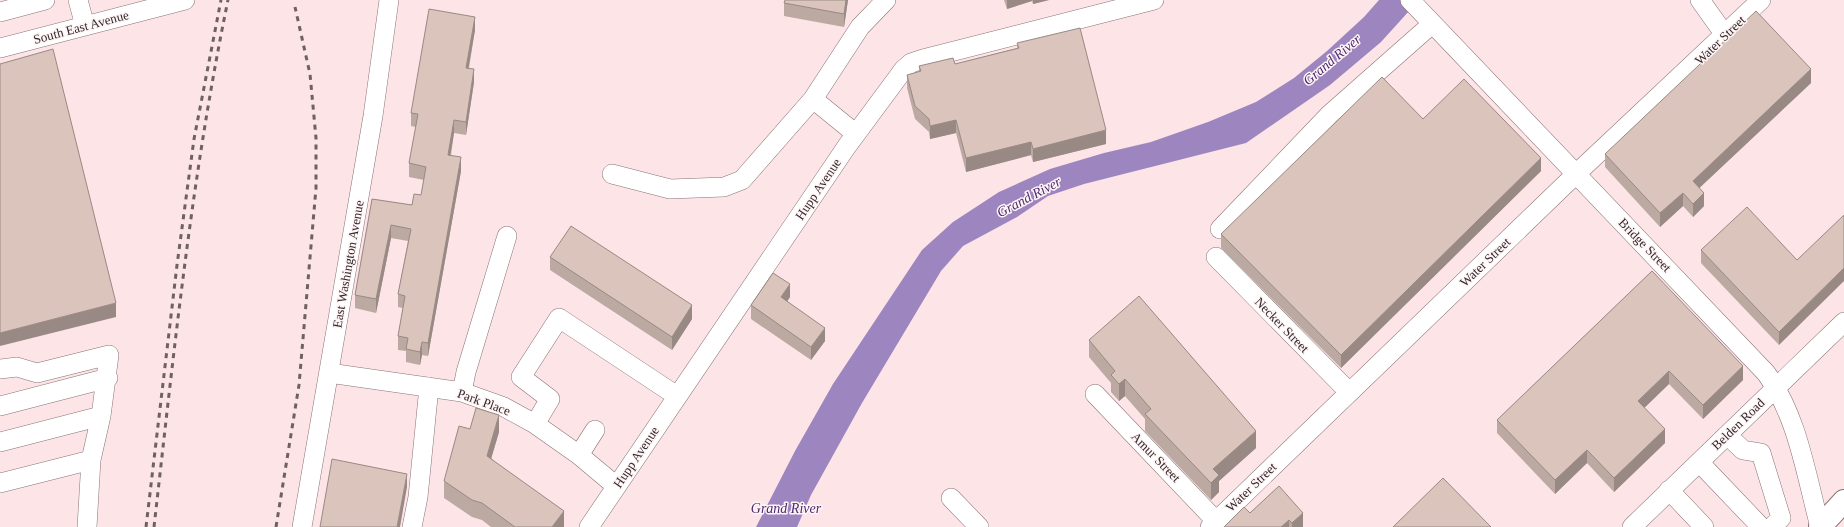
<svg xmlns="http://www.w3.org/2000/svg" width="1844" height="527" viewBox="0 0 1844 527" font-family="'Times New Roman',serif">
<rect width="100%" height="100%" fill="#fce4e7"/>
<path fill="#9d86bf" d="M1379,0h40l-38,42 -51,43 -84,58 -162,41 -36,12 -31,21 -54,29 -22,25 -79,132 -51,92 -14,32h-41l39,-76 38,-67 89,-134 31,-28 46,-30 51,-23 54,-16 47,-11 57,-20 48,-20 38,-24 33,-27 37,-34z"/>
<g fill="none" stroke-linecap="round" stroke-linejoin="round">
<g stroke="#887376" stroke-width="20">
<path id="minor" d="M78,0l7,26
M1410,0l356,373c32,44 40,102 54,154
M1700,0l25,35
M0,12l45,-12
M0,48l185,-48
M856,134l-43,-35 47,-72 26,-27
M612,174l58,15 54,-2 18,-7 71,-81
M1220,229l110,-115 102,-90
M1216,257l133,135
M0,369l17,-2 20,6 72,-18 -8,61 -10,44 -91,23
M329,373l133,19 42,15 31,17 44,31 37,31
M462,392l4,-20 41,-136
M1095,394l121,127
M0,406l108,-28
M535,424l15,-25 -29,-22 38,-59 118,78
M1727,435l16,15 18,3 20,65 -9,9
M0,442l101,-26
M579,455l16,-25
M1699,462l62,65
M1669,490l35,37
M951,498l28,29
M87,527l4,-67
M302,527l71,-411 16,-116
M412,527l6,-30 11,-110
M589,527l258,-381 57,-77 7,-6 12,-4 231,-59
M1210,527l367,-354 184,-173
M1632,527l212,-205"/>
</g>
<g stroke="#887376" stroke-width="24">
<path id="major" d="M1820,527l24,-26"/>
</g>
<use href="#minor" stroke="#fff" stroke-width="19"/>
<use href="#major" stroke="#fff" stroke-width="22"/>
<path stroke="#6e6162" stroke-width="3" stroke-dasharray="5 5" stroke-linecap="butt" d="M146,527l31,-262 17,-126 27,-139
M154,527c20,-176 38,-353 74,-527
M276,527l23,-142 17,-197v-50l-6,-64 -15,-67"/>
</g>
<path fill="#bba9a2" d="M848,0l-4,27 -60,-11v-13z
M1004,0h45l-16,4 -1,-3 -25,8z
M475,30l-6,38 5,14 -8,53 -12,-2 -3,22 10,16 -33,185 -6,-1 -2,10 -14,-3v-11l-8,-1v-14l5,-28 -5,-1v-13l10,-53 -17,-3 -15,75 -21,-5v-13l17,-96 40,6 9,-10 3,-15 -15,-3v-14l7,-36 -5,-1v-13z
M1017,43l89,101 -73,18 -2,-7 -65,17 -10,-39 -26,6 -1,-7 -14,-13 -8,-31v-13l12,-3v-6l36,-2 62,-16z
M1811,83l-112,105 5,18 -11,11 -10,-11 -23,21 -55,-60v-13z
M1423,119l118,52 -200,197 -120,-120v-14z
M1701,250l96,10 -18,85 -78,-82z
M550,257l142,62 -20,31 -122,-80z
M1652,271l91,109 -40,39 -34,-35 -25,24 21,35 -51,49 -27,-29 -32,31 -58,-61v-13z
M790,297l-3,5 38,39 -14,19 -60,-41v-14z
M1089,340l167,108 -37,33v11l-8,8 -66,-69v-12l-20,-23 -6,5 -8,-9v-9l-22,-26z
M470,429l29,3 -8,26 73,69h-73l-9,-7 -10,-3 -28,-19v-17z
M1279,486l24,41h-79l26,-14z"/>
<path fill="#998984" d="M846,0h2l-4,27v-13z
M1007,0h25v1l-25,8z
M1033,0h16l-16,4z
M475,17v13l-9,51v-13z
M474,69v13l-8,53v-13z
M1811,69v14l-118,111v-13z
M454,120v13l-6,35v-13z
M956,120v13l-26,6v-13z
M1106,130v14l-73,18v-13z
M1031,142v13l-65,17v-14z
M461,157v14l-33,185v-13z
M1541,158v13l-200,197v-13z
M1683,193v13l-23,21v-14z
M1704,193v13l-11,11v-13z
M391,225v13l-15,75v-14z
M1844,268v13l-65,64v-13z
M790,284v13l-9,13v-13z
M116,303v14l-116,29v-13z
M692,305v14l-20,31v-13z
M825,328v13l-14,19v-13z
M422,342v13l-2,10v-13z
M1743,366v14l-40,39v-14z
M1669,371v13l-31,30v-13z
M1125,379v17l-6,5v-17z
M499,415v17l-12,41v-17z
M1665,429v14l-51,49v-14z
M1256,431v17l-37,33v11l-8,8v-17l2,-14z
M1587,450v13l-32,31v-14z
M407,474v13l-7,40h-3z
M564,511v16h-12z
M1303,513v14h-11v-4z
M1289,520v7h-8z"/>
<path fill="#dac4bc" stroke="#998984" d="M785,0h61l-2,14 -60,-11z
M429,9l46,8 -9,51 8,1 -8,53 -12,-2 -6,35 13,2 -33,186 -6,-1 -2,10 -14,-3 2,-11 -10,-2 7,-40 -7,-2 13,-65 -20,-4 -15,74 -21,-4 17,-96 40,6 2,-11 7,1 5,-28 -17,-4 9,-49 -7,-1z
M1756,11l55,58 -118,112 11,12 -11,11 -10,-11 -23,20 -55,-59z
M1080,28l26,102 -73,19 -2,-7 -65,16 -10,-38 -26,6 -1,-7 -14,-13 -8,-31 14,-4 -2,-5 34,-8 2,6 64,-16 -2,-5z
M53,49l63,254 -116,30v-269z
M1382,77l41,42 41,-40 77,79 -200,197 -120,-121z
M1747,207l50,53 47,-45v53l-65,64 -78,-82z
M571,226l121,79 -20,32 -122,-80z
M1652,271l91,95 -40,39 -34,-34 -31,30 27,28 -51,49 -27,-28 -32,30 -58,-60z
M773,273l17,11 -9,13 44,31 -14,19 -60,-42z
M1139,296l117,135 -43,38 6,6 -8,8 -66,-69 6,-5 -26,-30 -6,5 -8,-9 4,-4 -26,-31z
M476,408l23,7 -12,41 77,55 -12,16h-37l-33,-24 -10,-3 -28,-19 15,-55 11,3z
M332,459l75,15 -10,53h-77z
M1443,478l48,49h-98z
M1279,486l24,27 -11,10 -3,-3 -8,7h-57l20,-20 6,6z"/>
<g text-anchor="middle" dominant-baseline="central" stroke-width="3" stroke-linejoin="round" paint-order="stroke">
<g font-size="13" fill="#312829" stroke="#fff5f6">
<text transform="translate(81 27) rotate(-15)">South East Avenue</text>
<text transform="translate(1720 40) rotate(-44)">Water Street</text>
<text transform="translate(818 189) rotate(-56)">Hupp Avenue</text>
<text transform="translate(1645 245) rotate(46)">Bridge Street</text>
<text transform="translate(1485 262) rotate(-44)">Water Street</text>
<text transform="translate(348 264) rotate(-80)">East Washington Avenue</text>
<text transform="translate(1282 325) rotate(46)">Necker Street</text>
<text transform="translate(484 402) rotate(20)">Park Place</text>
<text transform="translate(1738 424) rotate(-44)">Belden Road</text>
<text transform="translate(636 457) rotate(-56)">Hupp Avenue</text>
<text transform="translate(1156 457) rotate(46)">Amur Street</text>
<text transform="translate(1251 487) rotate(-44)">Water Street</text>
</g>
<g font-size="14" font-style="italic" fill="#4b2a6f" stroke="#fff5f6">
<text transform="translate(1332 60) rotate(-40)">Grand River</text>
<text transform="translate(1029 197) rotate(-28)">Grand River</text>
<text x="786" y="508">Grand River</text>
</g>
</g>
</svg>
